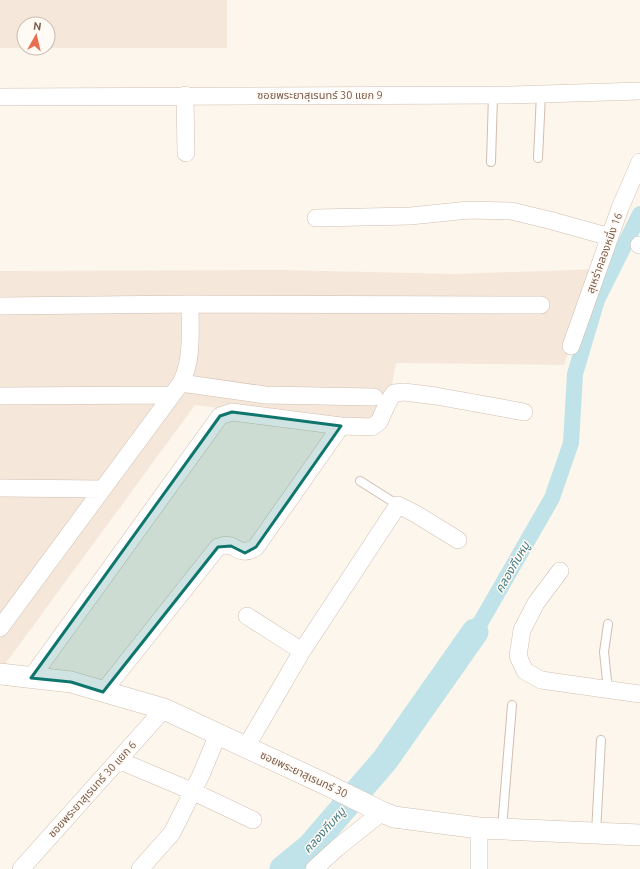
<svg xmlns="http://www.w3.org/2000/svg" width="640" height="869" viewBox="0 0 640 869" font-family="Ubuntu,'Noto Sans Thai',sans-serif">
<rect width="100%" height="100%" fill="#fdf6ec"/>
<path fill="#f5e8da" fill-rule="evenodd" d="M0,0h227v48h-227zM24,24h24v24h-24z
M596,269l-32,96 -168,-2 -12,65 -189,-23 -195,266v-400l283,-1 173,4z"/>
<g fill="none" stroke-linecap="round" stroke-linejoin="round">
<path stroke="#bfe3e8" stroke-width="16" d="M475,632l77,-134 19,-55 4,-69 22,-74 43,-86"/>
<path stroke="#bfe3e8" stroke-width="27" d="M283,869l27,-22 75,-87 90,-128"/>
<g stroke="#d1beb0" stroke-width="10">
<path id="service" d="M538,158l3,-64
M491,162l2,-67
M360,481l38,24
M608,690l-4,-38 4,-28
M502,828l10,-123
M596,833l5,-93"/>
</g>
<g stroke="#d1beb0" stroke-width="18">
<path id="minor" d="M185,95l1,58
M0,97l511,-2 129,-4
M316,218l94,-2 59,-6 42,1 38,9 61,17
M639,245h1
M190,304l351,1
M0,306l190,-2c0,27 3,55 -9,79l-181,245
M571,346l49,-138 20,-46
M181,383l84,12 109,2
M0,396l172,-1
M0,488l103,1
M560,571l-24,32 -14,27 -4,26 7,15 16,9 99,14
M247,616l55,35
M31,678l189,-262 12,-4 109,14 31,1 7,-5 9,-20 6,-9 10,-1 32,4 88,16
M103,692l115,-145c18,-8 20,13 38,0l85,-121
M246,747l56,-96 96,-146 18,9 42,26
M118,760l76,32 59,28
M479,828v41
M21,869l143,-160
M140,869l32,-36 29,-58 17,-41
M314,869l23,-21 45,-36"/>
</g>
<g stroke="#d1beb0" stroke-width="22">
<path id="tertiary" d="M0,674l71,8 93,27 159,74 59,29 12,5 85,11 161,7"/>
</g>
<use href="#service" stroke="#fff" stroke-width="8"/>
<use href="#minor" stroke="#fff" stroke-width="17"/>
<use href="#tertiary" stroke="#fff" stroke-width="21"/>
</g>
<path fill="#0f766e" fill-opacity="0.2" stroke="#0f766e" stroke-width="3" stroke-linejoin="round" d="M232,412l109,14 -85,121 -11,6 -14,-7 -13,1 -115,145 -32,-10 -40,-4 189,-262z"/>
<g text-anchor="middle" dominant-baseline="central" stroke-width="3" stroke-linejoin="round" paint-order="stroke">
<g font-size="11" fill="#7a5c4d" stroke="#fffaf3">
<text x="320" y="95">ซอยพระยาสุเรนทร์ 30 แยก 9</text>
<text transform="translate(604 253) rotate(-70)">สุเหร่าคลองหนึ่ง 16</text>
<text transform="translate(304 774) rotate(25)">ซอยพระยาสุเรนทร์ 30</text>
<text transform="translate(92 789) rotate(-48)">ซอยพระยาสุเรนทร์ 30 แยก 6</text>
</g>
<g font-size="12" font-style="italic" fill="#437c86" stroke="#fffaf3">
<text transform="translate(512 567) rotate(-60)">คลองกีบหมู</text>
<text transform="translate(324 830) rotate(-48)">คลองกีบหมู</text>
</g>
</g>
<g transform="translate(36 36) rotate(8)"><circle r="19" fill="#fffaf3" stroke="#cabbb1"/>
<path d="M0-3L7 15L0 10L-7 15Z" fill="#e76f51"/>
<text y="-6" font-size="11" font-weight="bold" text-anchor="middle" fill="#7a5c4d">N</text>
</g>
</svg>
